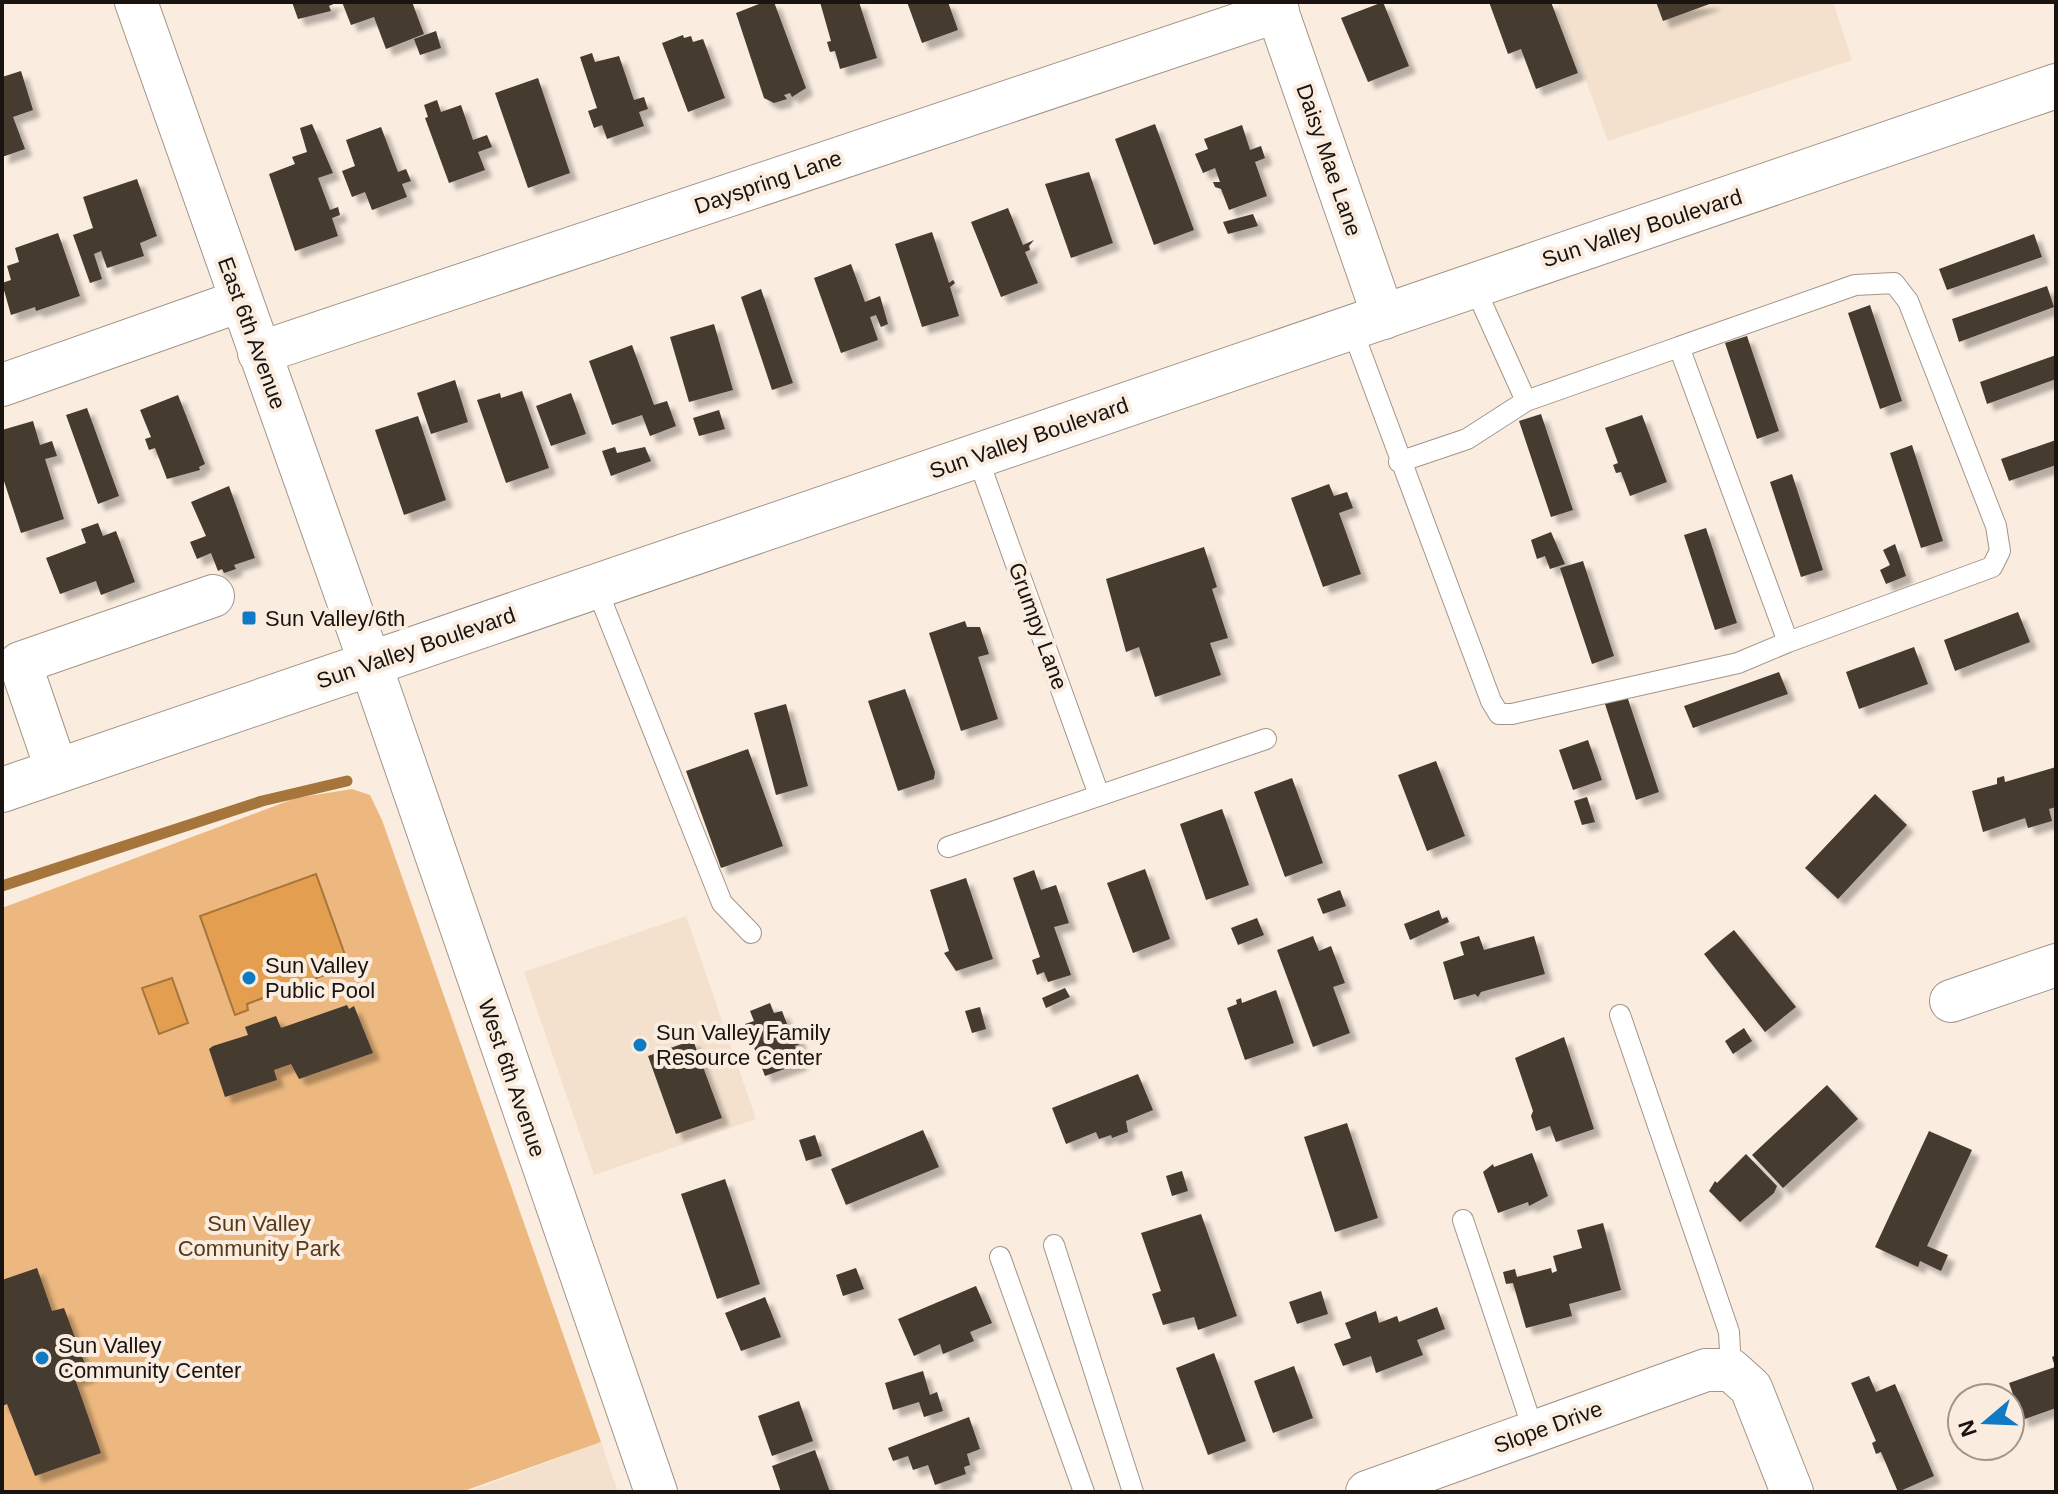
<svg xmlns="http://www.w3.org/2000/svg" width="2058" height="1494" viewBox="0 0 2058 1494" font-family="Arial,sans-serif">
<defs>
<filter id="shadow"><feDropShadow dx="7" dy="7" stdDeviation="2" flood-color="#0004"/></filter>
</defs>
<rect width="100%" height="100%" fill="#faecdf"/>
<path fill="#f3e0cd" d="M1557,2h276l19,58 -244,81z
M686,916l70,203 -162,56 -70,-203z
M601,1442l17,50h-154l22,-7z"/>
<path fill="#edb87f" d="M352,789l18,6 12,25 219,622 -140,50h-459v-584l294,-110z"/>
<path fill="#e39e4f" stroke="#a6753c" stroke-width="2" d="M316,874l33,92 -102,38 1,6 -13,5 -35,-99z
M172,978l16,45 -29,11 -17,-46z"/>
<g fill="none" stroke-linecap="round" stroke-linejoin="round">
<path stroke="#a6753c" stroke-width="11" d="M2,886l260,-85 85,-20"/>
</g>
<path fill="#443a2f" filter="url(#shadow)" d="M292,2h46l-9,4 2,5 -33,8z
M342,2h70l12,32 -38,15 -12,-32 -23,8z
M764,2h10l32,86 -14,9 -2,-4 -6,2 3,4 -13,4 -10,-5 -28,-85z
M820,2h39l18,56 -37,11 -5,-18 -5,1 -3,-10 4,-1z
M907,2h41l10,28 -36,13z
M1383,2l26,64 -41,16 -27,-64z
M1489,2h62l27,71 -42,16 -15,-40 -13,5z
M1656,2h59l-52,19z
M436,31l5,17 -21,7 -6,-16z
M683,35l1,3 7,-2 2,6 10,-3 22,59 -37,14 -26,-69z
M592,53l3,9 24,-6 15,44 10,-3 4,12 -9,3 5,14 -37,13 -5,-14 -8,3 -6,-17 9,-3 -17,-51z
M21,71l12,39 -20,7 12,32 -23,8v-80z
M538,78l32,95 -42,15 -33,-95z
M437,100l4,12 20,-7 12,35 14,-5 5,12 -14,5 7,18 -36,13 -24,-65 3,-1 -4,-12z
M312,124l21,49 -15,5 12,32 8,-3 2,8 -8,3 6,18 -43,15 -26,-77 26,-10 -3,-7 15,-5 -7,-24z
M1155,124l39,106 -40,15 -39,-106z
M1242,125l8,25 11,-4 4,12 -10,4 12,34 -38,14 -8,-21 -6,-2 -2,-5h7l-5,-14 -12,5 -8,-19 13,-5 -4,-10z
M381,127l17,45 8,-3 5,12 -9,3 5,13 -35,13 -7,-18 -13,5 -10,-26 13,-5 -9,-26z
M1089,172l24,71 -42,15 -26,-74z
M137,179l20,57 -17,7 4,13 -37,12 -6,-17 -7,3 8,25 -12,4 -17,-48 20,-7 -10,-31z
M1008,208l15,37 11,-5 -5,6 1,4 -5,2 13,31 -37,14 -30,-75z
M1253,214l5,12 -30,8 -5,-12z
M932,232l17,51 4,-3 2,3 -5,4 9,29 -37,11 -27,-83z
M58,233l22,63 -44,15 -1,-4 -24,8 -9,-32 9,-3 -4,-14 12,-4 -4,-14z
M2034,234l8,23 -95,33 -8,-21z
M851,264l14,38 15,-6 8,28 -7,3 -5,-12 -6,2 8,23 -37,13 -27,-75z
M2047,286l7,21 -95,35 -7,-23z
M761,289l32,94 -21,7 -31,-93z
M1870,305l32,96 -22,8 -32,-96z
M714,324l19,66 -44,12 -19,-65z
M1747,336l32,95 -22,8 -32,-96z
M632,345l22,60 13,-4 9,25 -26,10 -8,-21 -30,10 -23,-64z
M2056,355v24l-69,25 -7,-22z
M455,380l13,42 -37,12 -14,-41z
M522,391l27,77 -43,15 -29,-83 23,-7 1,5z
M571,393l15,41 -35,12 -15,-40z
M178,395l27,69 -6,3 1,3 -33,9 -12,-31 -6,2 -4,-11 6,-2 -11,-27z
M87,408l32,88 -21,8 -32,-89z
M719,410l6,19 -26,7 -6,-18z
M1541,414l32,96 -22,7 -32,-96z
M1642,415l25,67 -37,14 -9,-24 -5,1 -3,-8 5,-2 -13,-35z
M418,416l28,84 -42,15 -29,-85z
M33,421l7,24 12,-4 5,15 -12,3 19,60 -43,14 -19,-58v-45z
M2056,440v25l-47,16 -8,-22z
M1912,445l31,96 -22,7 -31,-95z
M615,447l2,6 28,-6 6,14 -40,15 -9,-25z
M1792,474l31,96 -22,7 -31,-95z
M1329,484l5,12 13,-4 6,16 -14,5 22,61 -38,13 -32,-89z
M229,486l26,72 -21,7 2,4 -12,4 -2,-4 -4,2 -7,-18 -14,6 -7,-17 16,-6 -15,-34z
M98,523l5,13 13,-5 19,51 -34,13 -5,-14 -36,13 -14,-36 40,-15 -5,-14z
M1706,528l31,95 -22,7 -31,-95z
M1551,532l14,32 -15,5 -5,-13 -8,3 -6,-19z
M1895,544l11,32 -20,8 -6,-14 10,-5 -7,-15z
M1204,547l13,40 -5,2 16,49 -18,5 11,32 -66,22 -16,-50 -13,5 -20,-73z
M1583,561l31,95 -22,8 -32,-96z
M2018,612l12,30 -75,29 -11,-31z
M965,621l2,6h13l9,27 -11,3 20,62 -37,12 -32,-98z
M1914,647l14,37 -69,25 -13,-37z
M1779,672l9,22 -95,34 -9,-22z
M905,689l30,83 -1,7 -36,12 -30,-90z
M1627,696l32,96 -23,8 -31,-96z
M786,704l22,82 -32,9 -22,-82z
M1588,740l14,40 -29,10 -14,-40z
M748,749l35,97 -62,22 -35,-97z
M1436,761l29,75 -38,15 -29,-76z
M2056,767v40l-7,2 3,12 -24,7 -3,-10 -42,14 -11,-41 25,-7v-6l7,-2 1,6z
M1292,778l31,85 -38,14 -31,-85z
M1875,794l32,31 -69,74 -33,-31z
M1587,797l8,25 -13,3 -8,-24z
M1222,809l27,76 -43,15 -26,-76z
M1145,869l25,70 -37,14 -26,-70z
M1034,870l7,20 15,-5 13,38 -15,4 17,48 -23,7 -4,-10 -7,3 -5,-15 8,-3 -27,-79z
M966,878l27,81 -37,12 -12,-18 5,-2 -19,-61z
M1340,890l6,16 -23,8 -6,-15z
M1439,910l3,9 5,-2 2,5 -39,18 -6,-16z
M1257,918l7,17 -26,10 -7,-17z
M1734,930l62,77 -31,25 -61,-78z
M1313,936l6,15 12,-5 14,37 -12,4 17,46 -37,14 -36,-97z
M1479,936l5,14 50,-14 11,38 -64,18 -3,5 -3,-3 -21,6 -11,-38 21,-7 -4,-13z
M1065,988l5,9 -24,11 -4,-10z
M1276,990l18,53 -49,17 -18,-52 10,-4 -1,-4 5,-2 1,5z
M770,1003l4,10 8,-2 9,23 4,-2 5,12 -5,2 6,17 -36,13 -20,-52 9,-3 -4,-10z
M347,1005l2,4 5,-3 19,47 -74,26 -8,-15 -17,6 3,10 -52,17 -16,-48 4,-3 35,-11 -3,-8 31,-11 5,12z
M980,1007l6,22 -14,4 -7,-22z
M1744,1028l8,13 -19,13 -8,-13z
M1564,1037l30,92 -38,13 -6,-16 -14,5 -5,-15 2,-5 -18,-53z
M693,1040l29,78 -46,16 -28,-78z
M1138,1074l15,36 -27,11 2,11 -16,6 -1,-3 -12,4 -3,-7 -30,12 -14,-36z
M1827,1085l31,34 -75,69 -31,-33z
M1347,1123l31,95 -43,14 -31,-95z
M923,1130l16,37 -93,38 -15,-36z
M1929,1131l43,19 -45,96 21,9 -7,16 -21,-10 -2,6 -43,-20z
M815,1135l7,21 -16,5 -7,-21z
M1532,1153l16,43 -19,10 -1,-4 -30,11 -15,-41 10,-8 1,3z
M1746,1154l31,32 -3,7 -34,29 -31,-31 6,-10 2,2z
M1182,1171l6,20 -16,5 -6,-20z
M725,1179l35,105 -43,15 -36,-105z
M1201,1214l36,102 -39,14 -4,-13 -31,8 -11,-31 9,-3 -20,-58z
M1603,1223l18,67 -52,14 3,12 -46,12 -13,-45 -7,1 -3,-12 12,-3 2,8 34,-9 1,5 5,-2 -4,-15 29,-8 -5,-18z
M37,1268l15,43 12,-3 25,67 -14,4 26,74 -66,23 -28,-72 -5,2v-126z
M856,1268l8,21 -21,7 -7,-21z
M976,1286l16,37 -22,9 4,9 -31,13 -3,-10 -26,12 -16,-37z
M1321,1291l7,23 -31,10 -8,-22z
M765,1297l16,40 -40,14 -16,-38z
M1437,1307l8,22 -28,11 6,15 -47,18 -5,-17 -28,10 -9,-22 17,-6 -6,-15 31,-12 3,12 18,-7 2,6z
M1214,1353l32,88 -38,14 -32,-87z
M2056,1355v53l-34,12 -13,-37 46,-16 -3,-10z
M1294,1366l19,52 -40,15 -19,-52z
M923,1371l7,24 7,-3 6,19 -19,6 -5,-15 -26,8 -8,-27z
M1869,1376l7,16 19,-8 39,92 -36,16 -17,-40 -5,2 -4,-11 4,-2 -25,-58z
M799,1401l14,40 -41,15 -14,-40z
M969,1417l11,32 -13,5 3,11 -6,2 2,7 -31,11 -7,-20 -15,5 -5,-14 -15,5 -5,-13z
M815,1450l15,42h-49l-9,-26z"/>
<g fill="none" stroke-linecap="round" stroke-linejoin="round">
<g stroke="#a29589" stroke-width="22">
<path id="service" d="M1352,329l139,372 8,13h13l226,-51 50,-21 -109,-295 -153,54
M1679,347l176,-62 39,-2 14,18 88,225 4,25 -8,16 -204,75
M977,456l122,339
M1399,462l68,-23 59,-38 -52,-115
M596,587l126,316 29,30
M948,847l318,-108
M1620,1015l109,317 2,38
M1463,1220l71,212
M1054,1245l79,247
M1000,1257l84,235"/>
</g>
<g stroke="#a29589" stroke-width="44">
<path id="minor" d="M136,2l234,661 286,829
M1274,2l110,316
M259,353l1019,-342
M2,385l238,-84
M57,771l-37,-108 193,-67
M1951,1001l105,-36
M1367,1492l339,-122h25l20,18 41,104"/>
</g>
<g stroke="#a29589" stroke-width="46">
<path id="primary" d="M2,790l2054,-704"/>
</g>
<use href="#service" stroke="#fff" stroke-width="20"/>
<use href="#minor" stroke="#fff" stroke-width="42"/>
<use href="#primary" stroke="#fff" stroke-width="44"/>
</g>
<g fill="#107ac4" stroke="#faecdf" stroke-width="3">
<rect x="241" y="610" width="16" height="16" rx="4"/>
<circle cx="249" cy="978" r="8"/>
<circle cx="640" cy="1045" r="8"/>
<circle cx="42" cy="1358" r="8"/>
</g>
<g text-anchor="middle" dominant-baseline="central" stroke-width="8" stroke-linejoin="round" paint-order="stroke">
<g font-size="22" fill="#191410" stroke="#faecdf">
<text transform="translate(1329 160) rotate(71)">Daisy Mae Lane</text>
<text transform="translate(768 182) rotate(-19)">Dayspring Lane</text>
<text transform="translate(1642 228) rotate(-18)">Sun Valley Boulevard</text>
<text transform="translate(252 333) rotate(70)">East 6th Avenue</text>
<text transform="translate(1029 438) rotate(-19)">Sun Valley Boulevard</text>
<text transform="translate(1038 626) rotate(70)">Grumpy Lane</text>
<text transform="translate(416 648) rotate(-19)">Sun Valley Boulevard</text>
<text transform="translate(512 1078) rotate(71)">West 6th Avenue</text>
<text transform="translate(1548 1427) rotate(-20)">Slope Drive</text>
</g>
<g font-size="22" fill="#191410" stroke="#faecdf" text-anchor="start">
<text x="265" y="618">Sun Valley/6th</text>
<text x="265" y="965">Sun Valley<tspan x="265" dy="25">Public Pool</tspan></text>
<text x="656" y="1032">Sun Valley Family<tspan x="656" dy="25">Resource Center</tspan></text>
<text x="58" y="1345">Sun Valley<tspan x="58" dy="25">Community Center</tspan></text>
</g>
<g font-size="22" fill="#553818" stroke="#faecdf">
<text x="259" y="1223">Sun Valley<tspan x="259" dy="25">Community Park</tspan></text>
</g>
</g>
<rect width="2058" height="1494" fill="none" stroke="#191410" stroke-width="8"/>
<g transform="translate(1986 1422) rotate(251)"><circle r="38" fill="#faecdf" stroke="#a0968c" stroke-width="2"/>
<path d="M0-6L14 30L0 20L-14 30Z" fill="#107ac4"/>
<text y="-12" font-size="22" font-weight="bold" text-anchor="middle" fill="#191410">N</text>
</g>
</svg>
